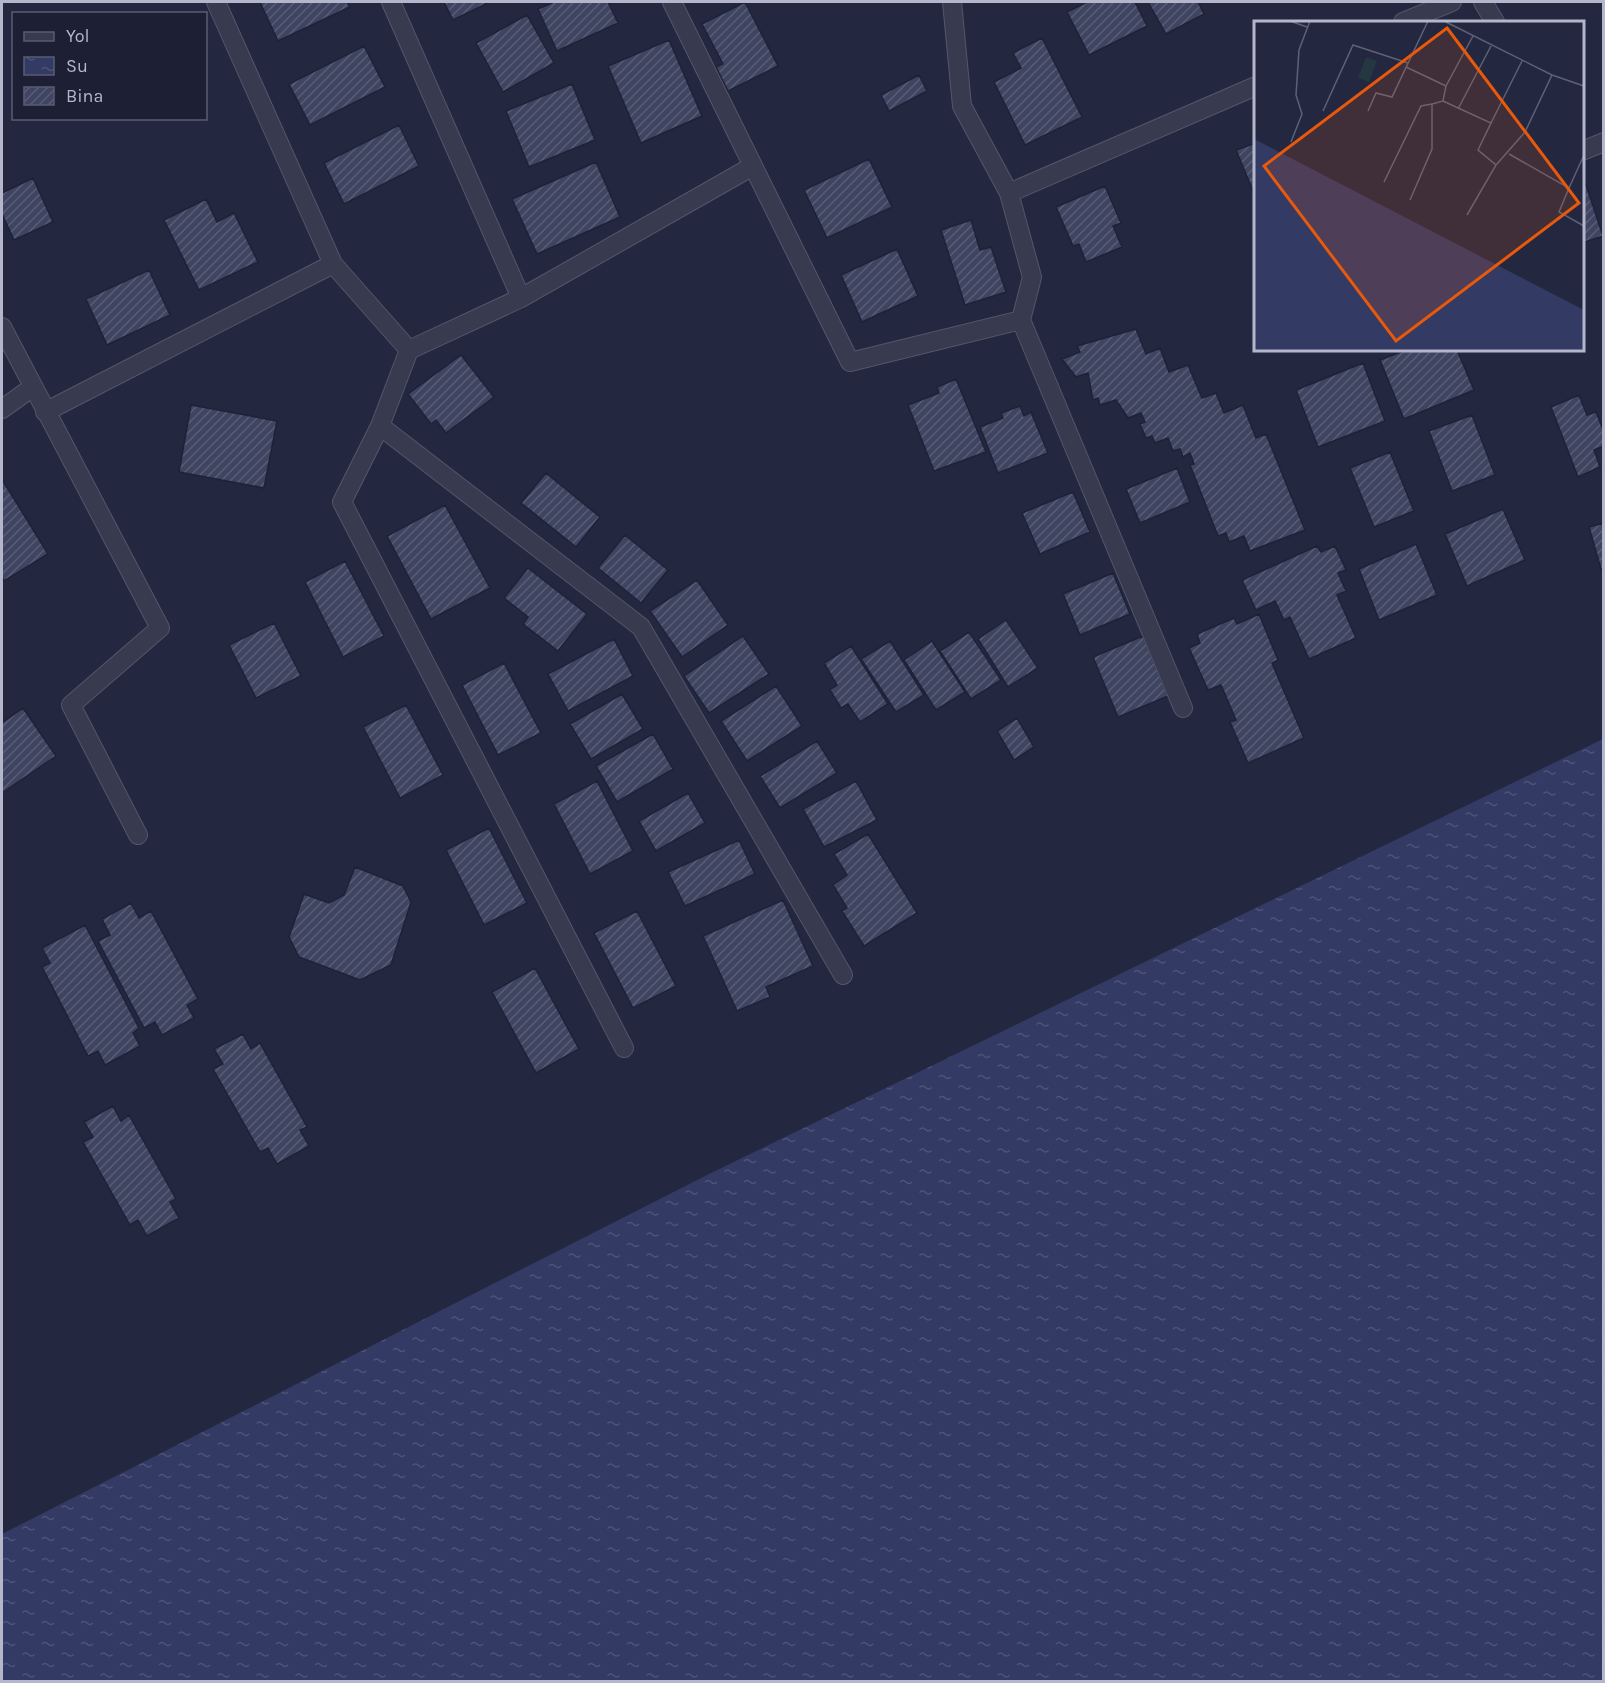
<svg xmlns="http://www.w3.org/2000/svg" width="1605" height="1683" viewBox="0 0 1605 1683" font-family="Karla,sans-serif">
<defs>
<pattern id="water-ripples" width="26" height="14" patternUnits="userSpaceOnUse" patternTransform="scale(1.5)"><rect width="26" height="14" fill="#333a64"/><path d="M2 4q2-2 4 0t4 0M15 11q2-2 4 0t4 0" fill="none" stroke="#4e5479"/></pattern>
<pattern id="building-hatch" width="6" height="6" patternUnits="userSpaceOnUse" patternTransform="scale(1.5)"><rect width="6" height="6" fill="#3f4461"/><path d="M-1 1l2-2M0 6l6-6M5 7l2-2" fill="none" stroke="#585d76"/></pattern>
</defs>
<rect width="100%" height="100%" fill="#232840"/>
<path fill="url(#water-ripples)" d="M1603,739v942h-1601v-147l703,-358z"/>
<path fill="url(#building-hatch)" stroke="#1f2237" stroke-width="1.5" d="M260,2h87l3,5 -72,34z
M444,2h46l-37,18z
M554,2h54l10,21 -61,28 -19,-42z
M745,2l33,64 -50,25 -12,-24 7,-3 -21,-40z
M1087,2h48l12,24 -58,29 -22,-43z
M1148,2h50l6,12 -38,20z
M527,15l27,48 -51,29 -27,-49z
M1042,38l40,79 -57,28 -31,-63 27,-14 -8,-15z
M669,40l33,76 -61,27 -33,-77z
M364,46l21,41 -75,38 -21,-41z
M919,75l8,16 -38,20 -8,-16z
M572,84l23,56 -66,27 -23,-56z
M399,125l20,41 -75,38 -20,-41z
M1256,143v55l-20,-48z
M869,159l23,48 -65,31 -23,-48z
M596,162l24,55 -83,37 -25,-55z
M33,178l20,44 -39,18 -12,-26v-21z
M1586,185l17,51 -21,7v-57z
M1105,186l16,37 -8,3 9,21 -36,15 -7,-18 -6,2 -17,-39z
M206,199l11,23 17,-9 24,49 -59,28 -35,-70z
M971,220l9,30 11,-3 15,45 -41,13 -24,-75z
M897,249l21,47 -56,26 -21,-47z
M149,270l21,45 -63,30 -21,-46z
M1136,329l10,25 14,-6 9,24 19,-7 14,33 14,-5 8,20 19,-8 13,33 10,-4 39,96 -55,21 -6,-15 -15,6 -3,-9 -8,3 -28,-71 4,-1 -4,-11 -7,4 -3,-8 -7,2 -5,-13 -13,5 -3,-7 -6,2 -6,-14 5,-2 -4,-9 -13,5 -12,-18 -16,5 -2,-7 -5,2 -5,-27 -12,4 -14,-18 18,-7 -3,-6z
M1406,350h51l17,40 -70,29 -24,-59z
M461,355l33,42 -48,36 -10,-13 -5,4 -23,-30z
M1363,363l22,58 -67,26 -22,-57z
M956,379l30,73 -52,19 -26,-66 31,-12 -2,-6z
M1579,395l8,20 9,-3 8,20v14l-10,4 6,17 -22,10 -27,-70z
M191,405l86,16 -13,67 -85,-16z
M1020,406l4,10 7,-4 17,41 -50,20 -18,-46 23,-9 -2,-5z
M1472,415l23,60 -43,16 -23,-60z
M1390,452l24,59 -40,16 -24,-59z
M1177,468l13,34 -50,21 -14,-34z
M546,473l54,44 -24,30 -55,-44z
M3,481l45,73 -44,27 -2,-4v-95z
M1073,492l17,40 -50,22 -18,-41z
M445,505l45,83 -59,31 -44,-83z
M1503,509l22,51 -58,26 -22,-52z
M1604,523v46h-3l-12,-42z
M625,535l43,35 -27,33 -43,-35z
M1416,544l21,51 -58,25 -20,-51z
M1317,546l4,6 14,-6 11,24 -8,3 8,18 -9,4 19,43 -47,21 -19,-42 -6,3 -9,-19 -19,9 -14,-30z
M345,561l39,75 -41,21 -38,-75z
M528,568l59,46 -29,37 -35,-27 5,-7 -24,-19z
M1113,573l17,41 -50,21 -17,-41z
M697,580l31,45 -46,32 -32,-46z
M1259,614l19,46 -6,3 32,75 -56,25 -18,-41 6,-2 -15,-35 -13,5 -19,-42 11,-5 -3,-9 37,-16 3,6z
M1006,620l32,48 -30,19 -30,-48z
M274,623l27,53 -45,22 -27,-53z
M969,632l32,48 -30,19 -31,-48z
M743,636l26,38 -60,39 -25,-37z
M1143,636l25,60 -50,21 -25,-60z
M614,639l19,37 -65,35 -20,-37z
M890,641l34,54 -28,17 -35,-53z
M932,641l33,51 -29,18 -32,-50z
M851,646l37,58 -28,18 -12,-18 -7,4 -11,-18 7,-5 -13,-22z
M504,663l37,70 -43,22 -36,-70z
M776,686l26,40 -55,35 -26,-40z
M622,694l21,35 -52,30 -21,-35z
M406,705l37,70 -43,23 -37,-71z
M23,708l33,48 -54,37v-70z
M1017,718l17,29 -20,13 -17,-29z
M653,734l20,35 -56,33 -21,-36z
M817,741l20,32 -57,35 -20,-32z
M597,781l36,70 -43,23 -36,-70z
M856,781l21,39 -53,27 -21,-38z
M688,793l17,30 -49,28 -17,-30z
M489,828l38,75 -43,22 -38,-75z
M868,834l49,79 -53,33 -22,-35 5,-3 -14,-23 14,-10 -13,-21z
M739,840l16,34 -70,32 -17,-34z
M355,867l48,19 8,16 -20,63 -31,15 -61,-23 -10,-20 15,-43 25,9 15,-8z
M783,900l30,66 -47,21 4,10 -33,14 -34,-75z
M131,903l8,15 12,-7 47,88 -11,6 7,13 -32,17 -7,-13 -11,6 -46,-87 12,-6 -8,-16z
M637,911l39,75 -43,22 -39,-75z
M85,925l54,103 -6,5 7,13 -35,19 -7,-14 -10,5 -46,-89 8,-4 -8,-15z
M535,968l44,81 -43,24 -44,-81z
M243,1034l8,15 9,-6 47,84 -7,3 9,16 -32,18 -9,-16 -8,4 -47,-83 10,-5 -9,-15z
M113,1106l8,15 8,-6 47,84 -6,3 9,16 -32,18 -9,-16 -8,5 -47,-83 10,-5 -9,-15z"/>
<g fill="none" stroke-linecap="round" stroke-linejoin="round">
<g stroke="#53566b" stroke-width="20">
<path id="minor" d="M216,2l117,262 76,86 -29,76 261,201 202,348
M391,2l130,296
M672,2l81,164
M952,2l10,104 47,87 23,84 -11,43
M1483,2l12,20
M1403,22l49,-20
M1582,151l22,-9
M1009,193l247,-107
M2,327l158,301 -89,77 67,130
M409,350l112,-52 232,-132 97,196 171,-42 162,388
M2,409l31,-22
M45,412l288,-148
M380,426l-38,76 282,546"/>
</g>
<use href="#minor" stroke="#383b50" stroke-width="18"/>
</g>
<g transform="translate(1254 21)">
<rect width="330" height="330" fill="#232840"/>
<path d="M112,36l11,4 -8,21 -11,-4z" fill="#253741"/>
<path d="M0,118l330,171v41h-330z" fill="#333a64"/>
<path fill="none" stroke="#5d6178" stroke-width="1.5" d="M36,0l17,6M190,0l108,54 32,11M152,46l40,19M189,80l48,22 -13,27 18,15 -29,50M204,88l33,-63M69,90l30,-66 55,18M114,90l8,-18 16,4 36,-76M237,102l31,-62M37,121l11,-28 -6,-19 3,-45 11,-29M255,133l60,34 -10,24 25,14M242,144l29,-33 27,-57M130,161l37,-76 11,-2M315,167l15,-33M156,179l22,-51v-45l11,-3 3,-15 27,-50"/>
<path fill="#e8590c" fill-opacity="0.15" stroke="#e8590c" stroke-width="3" d="M193,7l132,175 -183,138 -132,-175z"/>
<rect width="330" height="330" fill="none" stroke="#b4b7cb" stroke-width="3"/>
</g>
<rect width="1605" height="1683" fill="none" stroke="#b4b7cb" stroke-width="6"/>
<rect x="12" y="12" width="195" height="108" fill="#1d2035" stroke="#595c71" stroke-width="1.5"/>
<rect x="24" y="32" width="30" height="9" fill="#383b50" stroke="#595c71" stroke-width="1.5"/>
<text x="66" y="42" font-size="18" fill="#b4b7cb">Yol</text>
<rect x="24" y="57" width="30" height="18" fill="url(#water-ripples)" stroke="#595c71" stroke-width="1.5"/>
<text x="66" y="72" font-size="18" fill="#b4b7cb">Su</text>
<rect x="24" y="87" width="30" height="18" fill="url(#building-hatch)" stroke="#595c71" stroke-width="1.5"/>
<text x="66" y="102" font-size="18" fill="#b4b7cb">Bina</text>
</svg>
